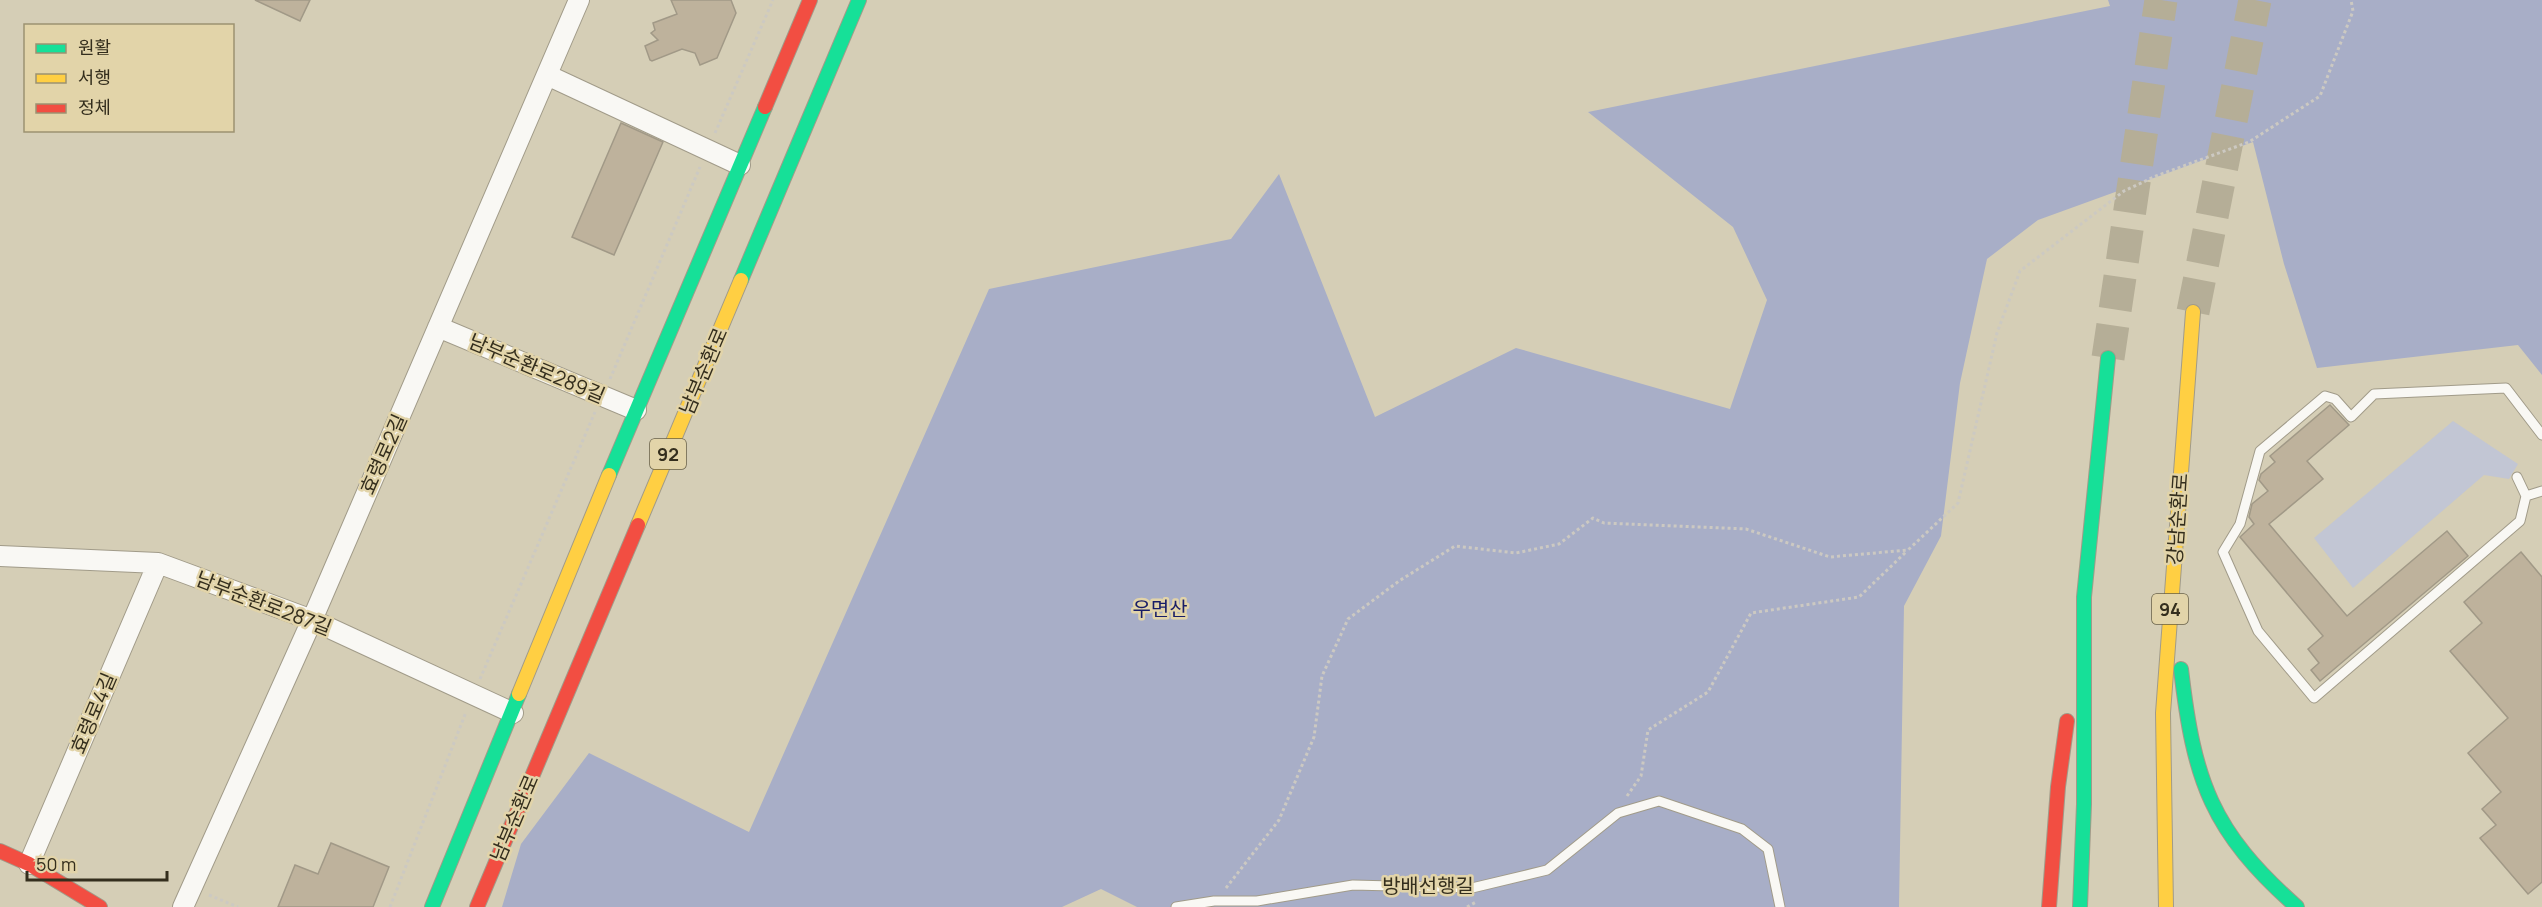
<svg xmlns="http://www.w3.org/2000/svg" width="2542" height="907" viewBox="0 0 2542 907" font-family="Manrope,'Noto Sans KR',sans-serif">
<rect width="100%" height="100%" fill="#d5ceb6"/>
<path fill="#c2c6d4" d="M2453,421l65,43 -9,15 -25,-4 -131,113 -39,-50z"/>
<path fill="#a8aec7" d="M2108,0h434v375l-24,-30 -201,23 -33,-104 -31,-122 -215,78 -51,39 -27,124 -19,153 -37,70 -5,301h-762l-36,-18 -39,18h-560l19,-63 68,-91 160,79 240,-543 242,-50 48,-65 96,243 141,-69 214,61 37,-109 -34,-73 -145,-115 522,-106z"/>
<path fill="#beb29c" stroke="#a19987" stroke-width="1.5" d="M255,0h55l-10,21z
M671,0h60l5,13 -19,45 -17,7 -5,-12 -13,-4 -30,12 -2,-1 -5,-14 13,-6 -7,-7 4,-3 -2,-7 24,-9z
M621,123l42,19 -49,113 -42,-18z
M2330,405l19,20 -42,36 16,18 -54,45 78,92 100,-85 21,25 -148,125 -9,-11 8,-7 -11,-14 15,-13 -83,-99 14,-13 -5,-7 3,-13 16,-13 -9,-11 2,-6 14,-12 -5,-6z
M2521,552l21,25v305l-14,12 -48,-56 16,-13 -14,-16 19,-17 -33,-39 40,-35 -58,-67 32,-28 -18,-21z
M331,843l58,24 -16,40h-95l17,-42 23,9z"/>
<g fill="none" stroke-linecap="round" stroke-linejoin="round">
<path stroke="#b5ae97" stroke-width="33" stroke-dasharray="33 16" stroke-linecap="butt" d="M2193,312l62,-312
M2108,358l53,-358"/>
<g stroke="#a19b89" stroke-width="11">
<path id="lane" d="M2517,477l9,19 -6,25 -206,177 -56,-67 -35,-79 17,-28 20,-73 65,-55 10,3 16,18 23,-23 132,-6 36,47
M2526,496l16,-5
M1176,907l38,-6h43l96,-16 119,3 75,-18 71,-57 41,-12 83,28 26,20 12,58"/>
</g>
<g stroke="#a19b89" stroke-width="22">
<path id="street" d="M547,75l193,90
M438,327l198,83
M0,556l158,7 154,57 201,93
M29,864l129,-301
M183,907l129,-287 267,-620"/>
</g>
<g stroke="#a19b89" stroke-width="16">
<path id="fast" d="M741,280l118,-280
M609,475l156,-368
M2181,669c13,112 30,162 116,238
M432,907l87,-213
M2080,907l4,-103v-207l24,-239"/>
</g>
<g stroke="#a19b89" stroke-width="16">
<path id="slow" d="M638,525l103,-245
M519,694l90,-219
M2166,907l-3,-194 30,-401"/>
</g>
<g stroke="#a19b89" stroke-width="16">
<path id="jam" d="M765,107l45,-107
M0,851l29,13 71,43
M477,907l161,-382
M2049,907l9,-120 9,-66"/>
</g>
<path stroke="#ccc9c2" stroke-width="3" stroke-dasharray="3 3" stroke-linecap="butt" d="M715,133l58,-133
M610,379l90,-212
M480,679l115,-267
M1627,796l14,-20 7,-46 60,-38 43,-79 108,-16 48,-46
M1226,888l53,-68 35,-83 8,-61 26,-57 51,-38 56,-35 61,7 43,-9 34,-26 11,5 142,6 84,28 78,-7 50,-47 39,-170 23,-62 104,-80 32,-15 93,-34 71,-46 33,-85 -2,-11
M209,895l29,12
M390,907l76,-195
M1467,907l9,-5"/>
<use href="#lane" stroke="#f9f8f4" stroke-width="9"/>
<use href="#street" stroke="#f9f8f4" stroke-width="20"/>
<use href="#fast" stroke="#16e098" stroke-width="14"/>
<use href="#slow" stroke="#ffcf43" stroke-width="14"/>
<use href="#jam" stroke="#f24e42" stroke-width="14"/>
</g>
<g text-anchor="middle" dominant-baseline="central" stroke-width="5" stroke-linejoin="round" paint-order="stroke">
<g fill="#e2d4a9" stroke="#686047" stroke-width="1.5">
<rect x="650" y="439" width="36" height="30" rx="4.5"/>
<rect x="2152" y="594" width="36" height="30" rx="4.5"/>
</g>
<g font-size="18" font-weight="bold" fill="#342e1d">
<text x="668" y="454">92</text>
<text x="2170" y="609">94</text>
</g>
<g font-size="20" fill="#342e1d" stroke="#e2d4a9">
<text transform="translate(537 368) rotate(23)">남부순환로289길</text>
<text transform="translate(703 371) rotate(-67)">남부순환로</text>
<text transform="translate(383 454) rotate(-66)">효령로2길</text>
<text transform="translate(2177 519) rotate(-86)">강남순환로</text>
<text transform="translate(264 603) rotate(21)">남부순환로287길</text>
<text transform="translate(93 713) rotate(-67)">효령로4길</text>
<text transform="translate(514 818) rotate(-67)">남부순환로</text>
<text x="1428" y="885">방배선행길</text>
</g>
<g font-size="20" fill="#181d67" stroke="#e2d4a9">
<text x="1160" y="608">우면산</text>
</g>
</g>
<rect x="24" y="24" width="210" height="108" fill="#e2d4a9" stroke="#9c9271" stroke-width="1.5"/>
<rect x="36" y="44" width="30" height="9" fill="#16e098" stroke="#9c9271" stroke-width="1.5"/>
<text x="78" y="54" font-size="18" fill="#342e1d">원활</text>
<rect x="36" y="74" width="30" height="9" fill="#ffcf43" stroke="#9c9271" stroke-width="1.5"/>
<text x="78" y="84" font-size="18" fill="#342e1d">서행</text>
<rect x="36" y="104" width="30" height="9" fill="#f24e42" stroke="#9c9271" stroke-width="1.5"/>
<text x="78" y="114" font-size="18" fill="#342e1d">정체</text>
<path d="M27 871v9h140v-9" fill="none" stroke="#342e1d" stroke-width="3"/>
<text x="36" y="871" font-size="18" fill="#342e1d" stroke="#e2d4a9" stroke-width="4.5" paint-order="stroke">50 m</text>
</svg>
